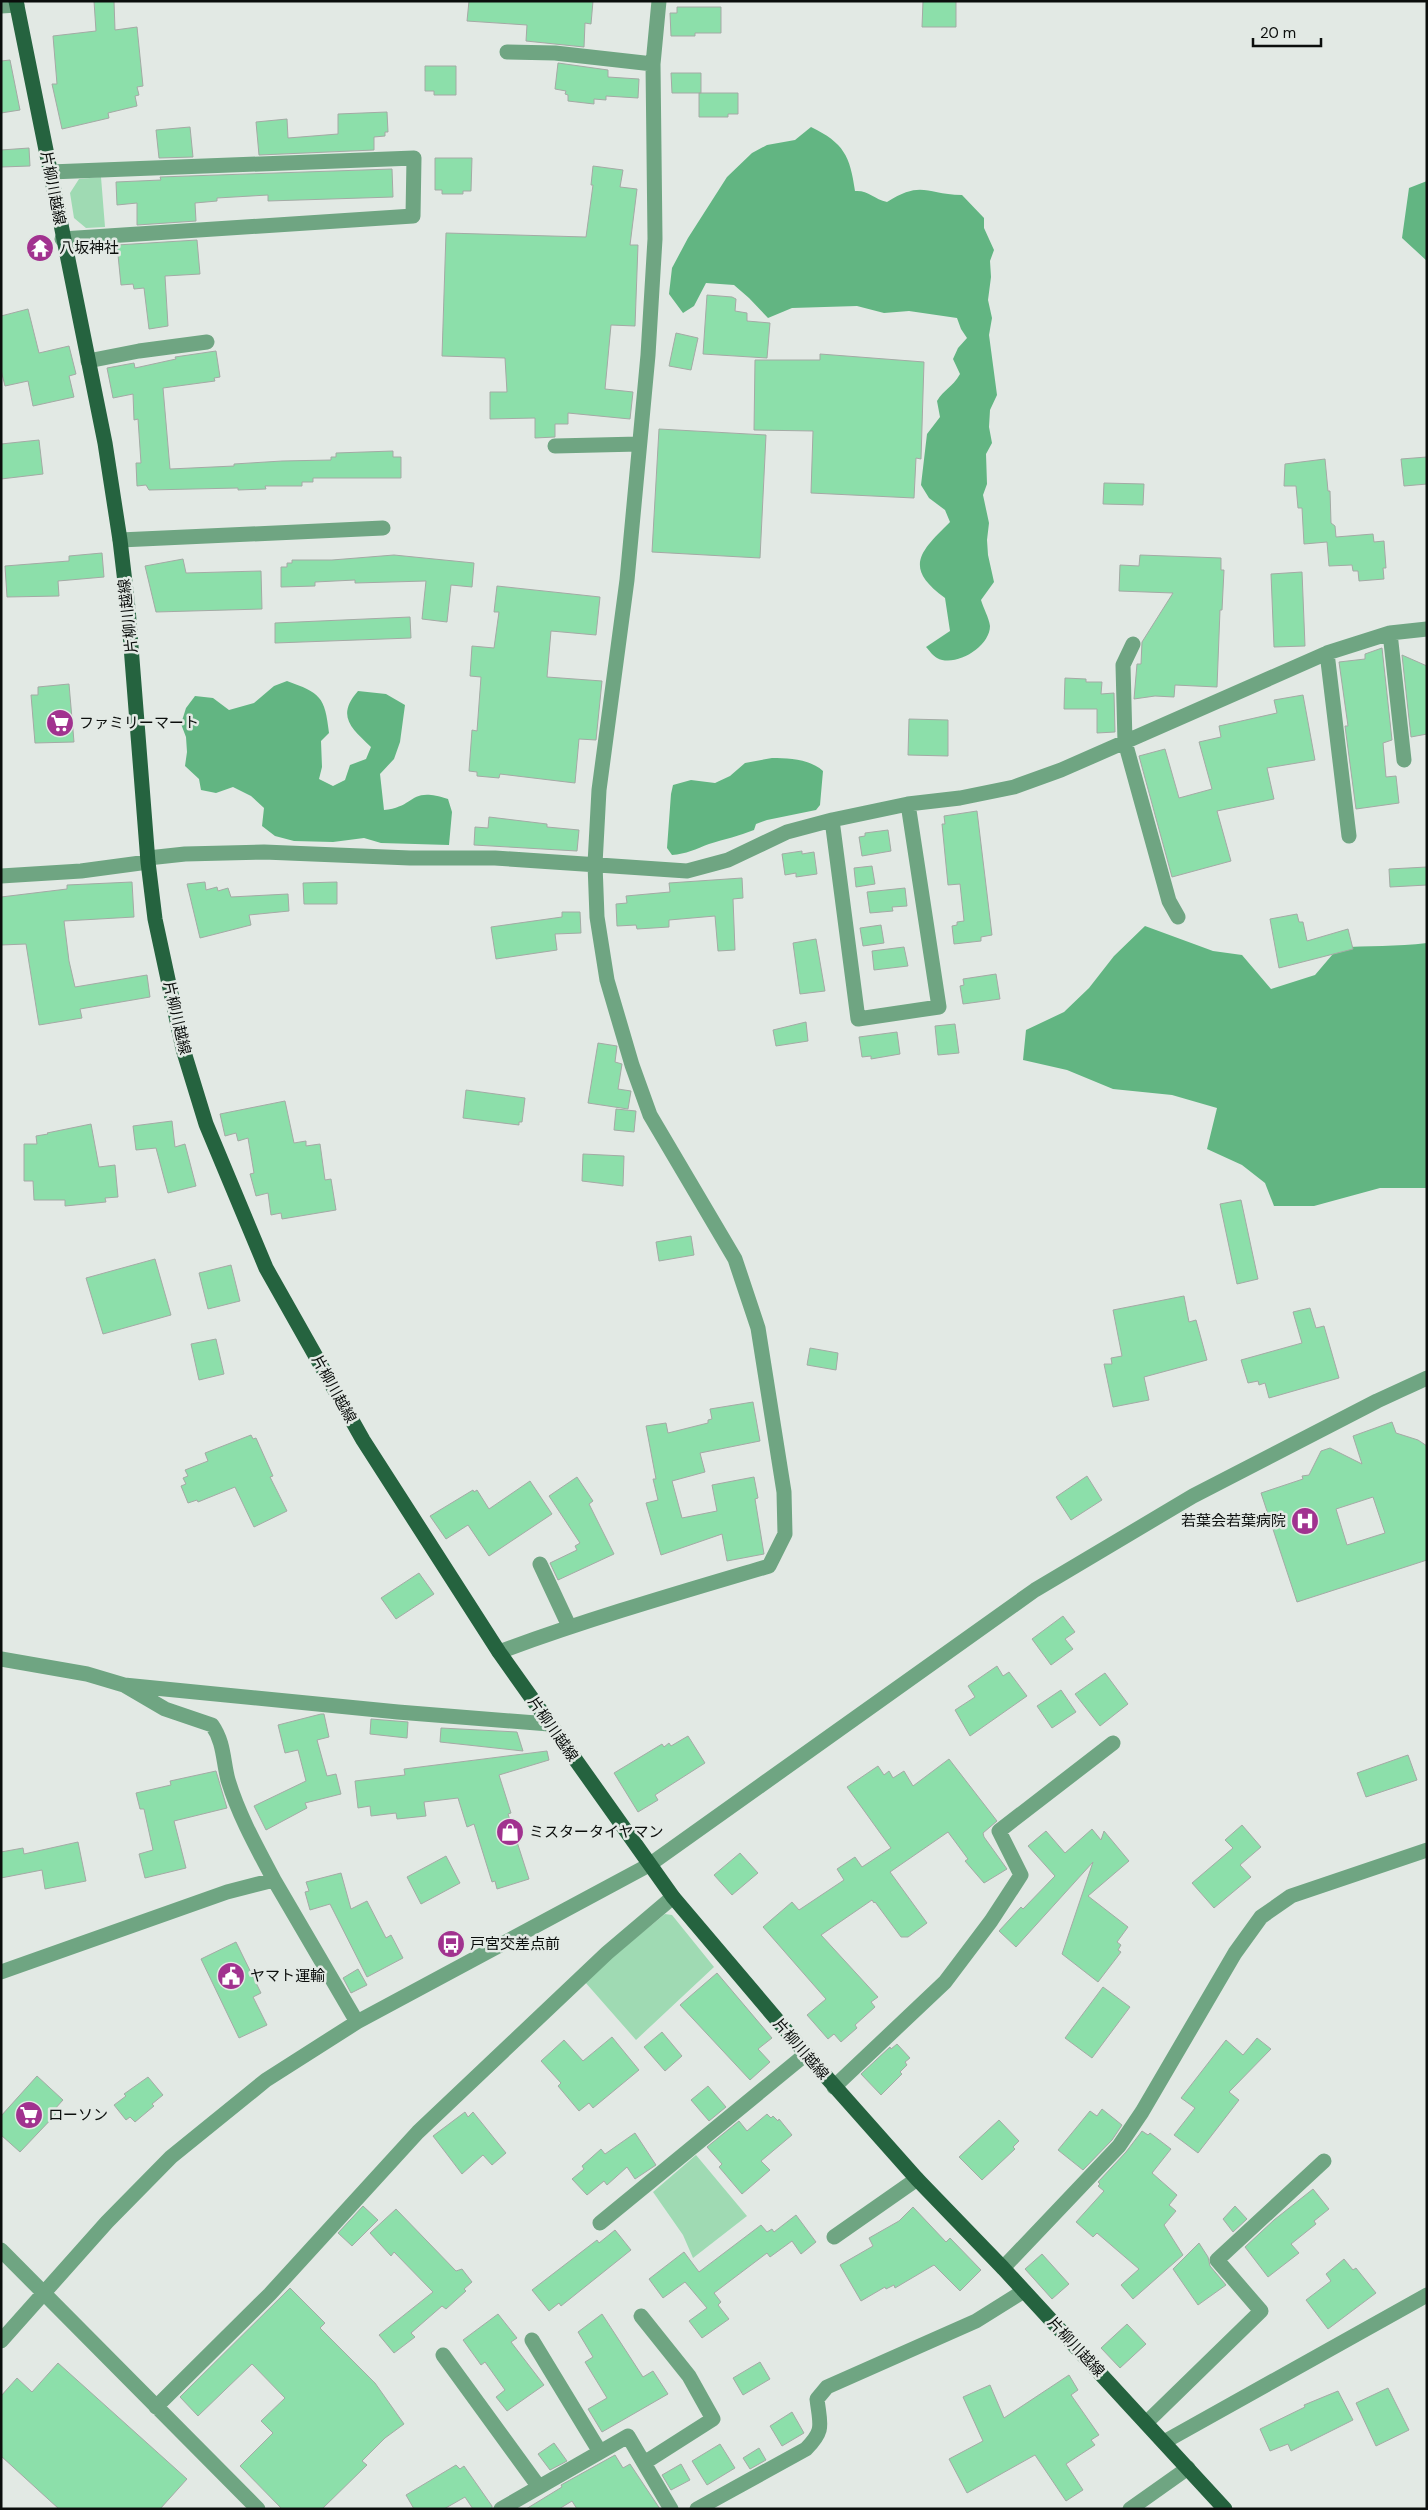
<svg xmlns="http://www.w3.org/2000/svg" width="1428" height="2510" viewBox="0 0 1428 2510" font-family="'DM Sans','Noto Sans JP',sans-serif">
<rect width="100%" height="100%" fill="#e2e9e4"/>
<path fill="#9fdab3" d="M101,177l4,50 -19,1 -12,-10 -4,-25 9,-14z
M665,1914l7,1 42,52 -78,73 -51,-58 26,-24z
M696,2155l51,61 -54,42 -10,-23 -30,-43z"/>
<path fill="#62b582" d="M811,127c33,16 39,29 44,64 13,-1 19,8 32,11 35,-22 38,-8 75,-7l22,23v10l10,22 -4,11 1,16 -3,23 4,18 -3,17 8,60 -7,15 -1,17 3,16 -6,11 1,30 -4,11 6,28 -2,17 1,15 6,27 -13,18c2,7 8,18 9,26 0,21 -35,42 -53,32 -4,-2 -8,-8 -11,-11l24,-16 -5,-33c-42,-31 -25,-46 5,-76l-5,-12 -16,-12 -8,-13 6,-51 13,-17 -3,-16c7,-12 15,-13 23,-27l-7,-15 5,-11 9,-10 -6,-9 -4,-11 -48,-7 -25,2 -27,-7 -65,2 -24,10 -19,-20 -15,-13 -28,-2 -12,23 -11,7 -14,-19 3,-26 16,-30 39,-61 25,-24 15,-8 28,-5z
M1427,181v80l-25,-23 7,-50z
M287,681c33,12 38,15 42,52l-8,8 1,26 -3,12 14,7 12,-6 5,-15 16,-6 5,-12c-20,-19 -35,-31 -13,-56l28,3 19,11 -5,37 -6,17 -14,15 4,36c33,-3 24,-24 64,-11l4,13 -3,33 -68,-2 -17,-5 -31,4 -39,-1 -19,-5 -13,-10 2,-18 -13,-12 -18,-9 -17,6 -15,-3 -2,-11 -14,-13 2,-14 -1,-15 -5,-13 5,-16 9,-12 18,2 16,12 25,-7 20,-17z
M772,758c17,0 38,1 51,13l-3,34 -4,5 -49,10 -11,4 -2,6c-15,6 -29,9 -45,14 -13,5 -23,10 -37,11l-5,-7 4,-54 2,-9 18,-5 24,3 15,-7 15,-13z
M1145,926l68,25 29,4 29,34 44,-14 23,-27c30,-3 59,-1 89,-5v245h-47l-66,18h-40l-9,-23 -23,-18 -35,-16 10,-41 -45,-13 -59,-6 -46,-19 -44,-10 3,-30 38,-18 25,-24 25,-32z"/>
<path fill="#8cdfaa" stroke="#a4aaa5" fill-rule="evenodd" d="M94,1h20l1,29 22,-3 6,59 -6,1 2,8 -4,1 2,10 -29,7 1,5 -47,11 -10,-45h5l-4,-48 43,-5z
M469,1h124l-2,23 -6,-1 -1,24 -58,-6 1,-16 -60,-4z
M923,1h33v26h-34z
M677,7h44v26h-26v3h-24l-1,-23h7z
M10,60l10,50 -19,3v-52z
M558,63l50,7v7l31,2 -1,19 -32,-2v4l-12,-1v5l-26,-3v-6l-3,-1 1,-3 -11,-2z
M425,66h31v29h-22v-4h-9z
M671,73h30v20h-29z
M699,93h39v21h-10v3h-29z
M387,112l1,20h-3v4l-11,1v13l-115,5 -3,-33 31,-3 1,19 50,-4v-20z
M190,127l3,30 -34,1 -3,-28z
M29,148l1,18 -29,1v-17z
M435,158h37l-1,33h-8v3h-21v-4h-7z
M593,166l30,4 -3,17 17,2 -7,56h8l-3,81 -24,-1 -6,64 28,3 -3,27 -62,-6v11h-13v13l-20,1v-20l-45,1v-27h17l-2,-34 -63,-2 4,-123 140,4 7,-52h-2z
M392,169l1,28 -125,4v-6l-51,3v3l-22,2 1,18 -59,4v-22l-20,2 -1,-23 45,-2 -1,-3z
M197,240l3,34 -35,2 3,50 -19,3 -5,-41 -10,1 -1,-5 -12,1 -4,-40z
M707,295l25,2 4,2 -1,12 12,2v8l23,2 -3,35 -64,-4z
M28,309l11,44 30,-7 7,28 -7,2 5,21 -41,9 -5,-25 -23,5 -4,-16v-54z
M676,333l22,5 -7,32 -22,-4z
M216,351l4,26 -6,1 1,3 -52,7 7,81 64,-3v-2l48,-3 49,-1v-3h5v-4l57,-2v6h8v21h-88v4h-11v4h-37l1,3 -28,1v-2l-89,2 -3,-5 -9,1 -1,-23h5l-3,-44 -4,1 -1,-26 -20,4 -6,-30 27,-5 1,5 41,-9 -1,-2z
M820,354l104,8 -3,97 -5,-1 -2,40 -103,-5 2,-62 -59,-1 1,-70h65z
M659,429l107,6 -6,123 -108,-6z
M39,440l4,34 -42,5v-35z
M1427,457v27l-23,2 -3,-27z
M1325,459l3,32h2l1,32 4,3 1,11 37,-3 1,8 10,-1 2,27h-3l1,11 -25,2 -1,-10h-5l-1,-6 -23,1 -2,-24 -23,2 -2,-36h-4l-2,-22h-12l1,-22z
M1104,483l40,1 -1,21 -40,-1z
M102,553l2,24 -46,4 1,15 -52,1 -2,-31 64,-5v-5z
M394,555l80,8 -2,24 -21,-2 -4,37 -25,-3 4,-38 -71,2v-3l-40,2v4l-34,1v-20h6v-4h5v-3h40z
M1140,555l81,3v12h3l-2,40h-2l-3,77 -42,-2 -1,12 -19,-1 -21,3 3,-35h4l1,-22 31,-49 -54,-2 1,-26 19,1z
M183,559l3,14 75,-2 1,38 -106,3 -11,-46z
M1302,572l3,74 -31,1 -3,-73z
M497,586l103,11 -4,38 -45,-4 -4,46 55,4 -6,59 -17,-1 -4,44 -75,-9 -1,4 -22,-2v-4l-8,-1 3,-41 5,1 4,-54 -11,-1 2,-30 22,2 5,-36h-5z
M410,617l1,21 -136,5v-20z
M1382,648l10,92 -9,3 3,34 10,-1 3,27 -43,6 -11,-83h3l-9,-64 26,-3v-5z
M1402,655l25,11v68l-16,3z
M1065,678l21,1v3h16l-1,12 13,-1 1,39 -18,1v-24h-33z
M69,684l5,58 -39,1 -4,-48h7v-8z
M1303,695l12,65 -48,8 7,31 -57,12 14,50 -59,16 -33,-121 26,-7 14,49 33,-9 -13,-47 22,-5 -2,-11 58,-13 -3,-13z
M909,719l39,1v36l-40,-1z
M977,811l15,124 -11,2v4l-27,3 -2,-18 5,-1v-3l7,-1 -4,-37 -12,1 -6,-61h3l-1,-8z
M489,817l58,7v3l32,3 -2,21 -103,-6 1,-18 13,1z
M888,830l3,21 -29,5 -3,-19 6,-1v-3z
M802,851v3l12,-2 3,22 -21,3v-4l-11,2 -3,-21z
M872,866l3,18 -19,3 -2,-19z
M1427,867v18l-37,2 -1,-18z
M742,878l1,20 -10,1 2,51 -17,1 -3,-35 -46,4v7l-32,2 -1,-4 -19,1 -1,-22 11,-1 -1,-7 44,-4 -1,-9z
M132,882l2,35 -70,4 5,40 6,26 72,-12 3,22 -70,12 2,9 -43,7 -13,-81 -25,1v-48l66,-8v-4z
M205,882l1,8 11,-3 1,4 10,-3 3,9 57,-3 1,17 -40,4 2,10 -51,13 -13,-54z
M337,882v22h-33l-1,-21z
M905,888l2,18 -15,1 1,4 -23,2 -3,-21z
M562,912h18l1,21 -26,1 2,16 -61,9 -5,-32 71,-10z
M1297,914l2,8h4l4,19 41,-12 5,20 -74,19 -9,-49z
M881,925l3,18 -21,3 -3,-18z
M816,939l9,52 -25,3 -7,-51z
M904,947l4,19 -34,4 -2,-19z
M996,974l4,25 -37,5 -3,-18 4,-1 -1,-6z
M806,1022l2,19 -32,5 -3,-16z
M955,1024l4,29 -21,2 -3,-29z
M897,1032l3,22 -29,5v-3l-9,1 -3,-20z
M598,1043l19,3 -2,16 7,2 -4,25 13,2 -3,18 -40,-6z
M466,1090l59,8 -3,24h-3v3l-56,-7z
M285,1101l9,42 12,-2v5l14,-2 5,36 6,-1 5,31 -54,9 -1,-6 -10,2 -3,-22 -12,3 -6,-22 4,-1 -6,-35 -10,3 -2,-8 -11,3 -5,-22z
M616,1109l20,2 -2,21 -20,-2z
M172,1121l3,26 10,-3 11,42 -28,7 -12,-45 -20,2 -3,-24z
M91,1124l8,43 16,-2 3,32 -13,1 1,4 -41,4v-6h-31l-1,-19h-9v-37h13l-1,-8 12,-2 -1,-1z
M583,1154l41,2 -1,30 -41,-5z
M1241,1200l17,79 -21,5 -17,-80z
M691,1236l3,19 -35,6 -3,-19z
M155,1259l16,56 -68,19 -17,-56z
M231,1265l9,36 -32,8 -9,-36z
M1184,1296l5,26 7,-2 11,40 -63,17 5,23 -36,7 -9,-43h8l-1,-6 11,-2 -9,-46z
M1310,1308l6,20 8,-2 15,52 -70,20 -4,-15 -6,2 -1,-4 -10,2 -7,-23 61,-17 -9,-31z
M216,1339l8,35 -25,6 -8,-36z
M810,1348l28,5 -2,17 -29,-5z
M753,1402l7,39 -60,12 5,19 -33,9 10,37 35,-7 -5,-26 42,-8 4,21 -3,1 9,55 -37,7 -5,-27 -61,21 -15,-52 12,-3 -5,-21h3l-10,-53 20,-3 2,10 40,-10v-3l4,-1 -2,-10z
M1392,1422l4,11 22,7 9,6v114l-130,42 -36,-109 42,-14 -1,-3 7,-1 12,-24 9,-3 32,16 -9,-28zM1373,1497l12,36 -38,12 -11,-36z
M251,1435l2,4 3,-1 17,38 -3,1 17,34 -33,16 -19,-40 -37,15 -1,-2 -9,3 -7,-17 5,-2 -3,-6 5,-2 -3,-6 23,-9 -3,-8z
M1087,1476l15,24 -31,20 -15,-23z
M577,1477l16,24 -4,3 25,50 -56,26 -8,-17 27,-13 -2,-4 5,-3 -31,-47z
M530,1481l22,33 -63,42 -21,-31 -22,14 -16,-23 43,-26 1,2 3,-2 12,19z
M419,1573l15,21 -38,25 -15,-21z
M1063,1616l12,16 -10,7 8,10 -22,16 -19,-26z
M997,1666l6,10 6,-4 18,24 -57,40 -15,-26 20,-13 -7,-11z
M1105,1673l23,31 -28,22 -25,-32z
M1061,1690l15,22 -24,16 -15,-22z
M321,1714h3l5,23 -12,3 10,36 9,-2 5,20 -36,9 2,5 -41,22 -12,-24 52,-25 -8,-31 -13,3 -7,-28z
M371,1719l37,3 -1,16 -37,-4z
M441,1728l76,4 6,19 -83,-9z
M688,1736l17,27 -50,32 3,5 -20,12 -24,-39 48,-29 2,3 5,-4 2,3z
M547,1751l2,9 -50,15 12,38 -3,1 21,65 -32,10 -2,-8 -3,1 -18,-58 -7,3 -9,-29 -34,4 2,14 -29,3 -1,-6 -25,3 -1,-10 -12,2 -3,-27 50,-6 -1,-6z
M1408,1755l9,25 -51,17 -9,-24z
M949,1759l48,62 -14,12 1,4 23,32 -23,14 -19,-22 3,-2 -20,-27 -58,40 37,51 -19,14h-7l-26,-35 -1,1 -2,-3 -51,35 57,62 -7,5 4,5 -20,18 2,3 -16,14 -7,-8 -6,5 -21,-24 19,-16 -63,-72 29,-25 7,8 45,-30 -7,-11 18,-12 7,10 29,-19 -44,-61 31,-21 6,9 5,-4 4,7 11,-7 9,15z
M216,1771l11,37 -53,13 12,47 -41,10 -6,-24 14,-4 -9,-41h-4l-4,-16 35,-8 -1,-4z
M1242,1825l19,22 -21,18 11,12 -37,31 -22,-25 41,-35 -8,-8z
M1092,1829l9,11 3,-9 25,30 -41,35 40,31 -11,15 4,3 -3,5 3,2 -23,30 -36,-28 31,-92 -77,85 -17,-16 22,-24 2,2 32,-33 -27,-30 18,-15 19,22z
M78,1842l8,39 -41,8 -3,-19 -41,8v-26l22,-4 1,6z
M740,1853l18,20 -26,22 -18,-20z
M446,1856l14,27 -39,21 -14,-27z
M341,1873l10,36 16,-8 19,37 5,-3 12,23 -36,19 -37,-73 -20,6 -5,-18 4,-1 -3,-9z
M236,1942l25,51 -8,4 14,28 -28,13 -38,-79z
M358,1969l9,16 -16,8 -8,-15z
M717,1973l55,65 -14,11 12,13 -20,18 -70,-75z
M1103,1987l27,20 -38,51 -27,-20z
M662,2032l20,24 -17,15 -21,-24z
M612,2037l27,33 -46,38 -4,-5 -10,8 -21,-25 3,-3 -20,-22 23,-21 19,21z
M1257,2038l14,11 -42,43 10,8 -41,53 -24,-18 21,-27 -14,-10 45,-58 17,15z
M897,2044l13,14 -5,4 2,3 -7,7 2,2 -21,21 -20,-21 29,-27 1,2z
M37,2076l26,24 -10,11 3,3 -36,38 -19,-17v-19z
M148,2077l15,18 -11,9 2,2 -19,16 -5,-5 -4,3 -12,-15 12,-9 -2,-2z
M708,2086l18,21 -17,14 -18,-21z
M1102,2109l20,16 -10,15 -29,30 -25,-20 32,-39 7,5z
M465,2112l3,5 5,-5 33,41 -14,12 -9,-10 -21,19 -29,-38z
M767,2114l4,4 2,-2 5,5 1,-2 13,16 -31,26 9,9 -28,24 -23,-27 3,-3 -15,-17 32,-26 8,10z
M999,2120l20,21 -6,6 2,2 -33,31 -23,-23z
M1142,2131l6,4 2,-2 21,16 -19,24 25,22 -8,10 7,6 -12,14 19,30 -50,44 -12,-14 18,-16 -42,-36 -4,4 -17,-15 28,-31 -6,-5 2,-2 -2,-2 28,-30z
M635,2133l21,32 -21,14 -8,-12 -20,18 -3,-4 -17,14 -15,-16 12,-10 -2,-3 19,-17 4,5z
M1313,2189l16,20 -15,12 2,3 -25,20 8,9 -31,24 -23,-30 29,-27z
M363,2206l15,14 -26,26 -14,-13z
M1235,2206l12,13 -14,13 -10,-13z
M913,2207l33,35 4,-4 31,32 -21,21 -26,-26 -39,23 -1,-3 -8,4 -1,-2 -24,14 -21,-36 33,-19 -4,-8 30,-17z
M396,2209l60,62 6,-2 10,13 -8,7 2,2 -20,18 -4,-3 -31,27 4,4 -21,16 -15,-18 54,-43 -39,-40 -3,4 -21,-23z
M796,2215l20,27 -15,12 -9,-13 -22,16 -3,-4 -53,40 7,9 -3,3 11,14 -27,19 -13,-17 18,-13 -22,-26 -22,16 -14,-19 35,-27 15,20 62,-47 6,7 5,-3 2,3z
M615,2230l16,20 -70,56 -2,-3 -10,8 -17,-21 65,-50 2,3z
M1199,2243l9,14 2,9 16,19 -28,20 -25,-36z
M1042,2254l27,30 -17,15 -27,-30z
M1344,2259l9,11 3,-2 20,25 -48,36 -22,-29 25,-19 -5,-7z
M290,2288l35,35 -5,5 55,55 29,41 -19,14 -23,23 5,4 -45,44h-40l-42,-43 33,-33 -12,-12 24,-23 -33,-34 -54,52 -18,-19z
M498,2314l19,24 -6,4 33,43 -37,26 -11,-14 9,-7 -20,-28 -4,3 -18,-25z
M602,2314l41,63 10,-6 15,23 -66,38 -14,-23 19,-11 -22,-36 8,-5 -15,-25z
M1127,2324l19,20 -26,24 -19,-20z
M760,2362l10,17 -27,16 -10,-17z
M58,2363l129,116 -27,30h-101l-58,-53v-60l16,-18 15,14z
M1069,2375l9,15 -7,5 28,40 -8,5 4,5 -29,19 17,26 -17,11 -31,-46 -68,38 -18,-34 34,-18 -20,-44 27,-12 14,33z
M1388,2388l21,42 -33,16 -20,-43z
M1338,2391l15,29 -62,31 -3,-7 -18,7 -10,-22 45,-22 -1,-2z
M792,2412l12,21 -22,13 -12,-20z
M554,2443l13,18 -17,9 -12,-16z
M720,2444l15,24 -28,17 -15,-24z
M759,2448l7,12 -16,9 -7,-11z
M615,2455l8,13 7,-4 30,45h-83l-5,-8 -13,8h-33l36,-22 -1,-2z
M681,2464l9,16 -19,10 -9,-15z
M456,2465l4,4 4,-3 28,40v3h-19l-8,-12 -21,12h-30l-8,-14z"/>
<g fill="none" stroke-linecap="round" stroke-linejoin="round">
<path stroke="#6fa582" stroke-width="15" d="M1,6l16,-1
M507,52l48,1 98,11
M50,172l364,-14 -1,58 -351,23
M88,361l51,-10 68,-9
M555,446l84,-2
M120,540l263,-12
M1390,633l14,127
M1133,644l-10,21 2,77 44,159 9,16
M1327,653l22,183
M832,820l26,199 81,-12 -31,-203
M148,858l37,-4 79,-2 146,6h85l192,13 41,-11 59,-28 45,-12 76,-16 52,-6 54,-11 47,-17 266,-117 63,-20 37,-4
M1,876l80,-5 67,-9
M540,1564l29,62
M499,1652c89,-33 179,-59 270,-86l16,-32 -1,-42 -26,-164 -23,-69 -85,-144 -18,-50 -25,-85 -10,-63 -2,-53 4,-74 28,-210 21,-225 7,-116 -2,-175 6,-63
M1,1659l86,15 37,11
M274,1880c-17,-32 -35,-64 -46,-100 -5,-19 -4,-38 -16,-55l-47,-16 -41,-24 274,27 151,12
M1,1972l226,-80 47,-12 83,142
M834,2087l111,-105 46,-61 30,-46 -22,-44 114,-88
M600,2223l206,-169
M834,2237l83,-58
M1,2250l257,259
M1003,2268l116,-122 23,-34 93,-159 26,-36 30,-21 136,-46
M641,2316l48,60 24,43 -69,44
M532,2340l68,112
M1,2341l106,-119 64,-65 95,-77 91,-58 292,-157 386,-275 158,-94 184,-95 50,-23
M443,2355l96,132
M156,2407l114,-113 148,-162 189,-179 66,-56
M1146,2423l115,-112 -44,-51 107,-99
M1164,2442l263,-147
M501,2509l127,-73 43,73
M697,2509l109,-60c19,-19 14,-24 11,-50l10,-12 149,-66 48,-30
M1130,2509l58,-41"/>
<path stroke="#25633f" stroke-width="15" d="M16,1l89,442 15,97 8,68 20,254 7,57 28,130 23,75 60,144 97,172 136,212 174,245 133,157 111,125 86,89 222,241"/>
</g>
<defs>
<g id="temple-disc" transform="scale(1.4375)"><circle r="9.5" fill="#a1328f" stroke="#e2e9e4"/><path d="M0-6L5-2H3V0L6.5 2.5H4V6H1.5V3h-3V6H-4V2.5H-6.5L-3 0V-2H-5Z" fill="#fff"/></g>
<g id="supermarket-disc" transform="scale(1.4375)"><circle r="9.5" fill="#a1328f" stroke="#e2e9e4"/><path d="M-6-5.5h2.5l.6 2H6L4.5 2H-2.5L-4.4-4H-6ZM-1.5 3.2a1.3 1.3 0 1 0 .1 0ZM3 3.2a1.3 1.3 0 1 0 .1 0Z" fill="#fff"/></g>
<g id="hospital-disc" transform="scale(1.4375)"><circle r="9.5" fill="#a1328f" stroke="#e2e9e4"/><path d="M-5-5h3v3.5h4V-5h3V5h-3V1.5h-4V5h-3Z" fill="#fff"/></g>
<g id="shop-disc" transform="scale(1.4375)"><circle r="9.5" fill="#a1328f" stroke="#e2e9e4"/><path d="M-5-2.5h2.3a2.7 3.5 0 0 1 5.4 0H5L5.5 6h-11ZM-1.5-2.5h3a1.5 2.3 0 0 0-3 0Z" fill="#fff"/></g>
<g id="bus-disc" transform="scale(1.4375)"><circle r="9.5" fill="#a1328f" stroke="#e2e9e4"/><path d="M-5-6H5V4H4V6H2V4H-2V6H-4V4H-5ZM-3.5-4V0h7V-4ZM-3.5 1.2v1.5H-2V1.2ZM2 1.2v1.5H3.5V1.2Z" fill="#fff"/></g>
<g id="civic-disc" transform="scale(1.4375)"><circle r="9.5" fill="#a1328f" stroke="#e2e9e4"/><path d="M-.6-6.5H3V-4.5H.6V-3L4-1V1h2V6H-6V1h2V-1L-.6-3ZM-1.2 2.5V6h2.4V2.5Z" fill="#fff"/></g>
</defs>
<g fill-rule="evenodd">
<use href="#temple-disc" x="40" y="248"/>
<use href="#supermarket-disc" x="60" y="723"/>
<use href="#hospital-disc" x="1305" y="1521"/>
<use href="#shop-disc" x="510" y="1832"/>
<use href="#bus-disc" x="451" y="1944"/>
<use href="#civic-disc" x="231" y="1976"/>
<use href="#supermarket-disc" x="29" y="2115"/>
</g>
<g text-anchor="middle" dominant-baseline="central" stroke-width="5" stroke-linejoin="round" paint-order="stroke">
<g font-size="15" fill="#0b0e0c" stroke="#e2e9e4">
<text transform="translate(53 188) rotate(79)">片柳川越線</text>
<text transform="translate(128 616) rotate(-96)">片柳川越線</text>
<text transform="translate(177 1018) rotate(77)">片柳川越線</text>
<text transform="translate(334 1389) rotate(61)">片柳川越線</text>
<text transform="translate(553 1729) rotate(55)">片柳川越線</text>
<text transform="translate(801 2049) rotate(49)">片柳川越線</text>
<text transform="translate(1076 2347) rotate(47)">片柳川越線</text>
</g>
<g font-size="15" fill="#0b0e0c" stroke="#e2e9e4" text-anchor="start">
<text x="59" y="248">八坂神社</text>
<text x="79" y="723">ファミリーマート</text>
<text x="1286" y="1521" text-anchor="end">若葉会若葉病院</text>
<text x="529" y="1832">ミスタータイヤマン</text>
<text x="470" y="1944">戸宮交差点前</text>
<text x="250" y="1976">ヤマト運輸</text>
<text x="48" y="2115">ローソン</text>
</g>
</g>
<rect width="1428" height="2510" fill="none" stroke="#0b0e0c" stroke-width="5"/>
<path d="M1253 38v8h68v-8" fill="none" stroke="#0b0e0c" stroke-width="2.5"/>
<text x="1260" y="38" font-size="15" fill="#0b0e0c" stroke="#e2e9e4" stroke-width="4" paint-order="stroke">20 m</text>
</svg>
